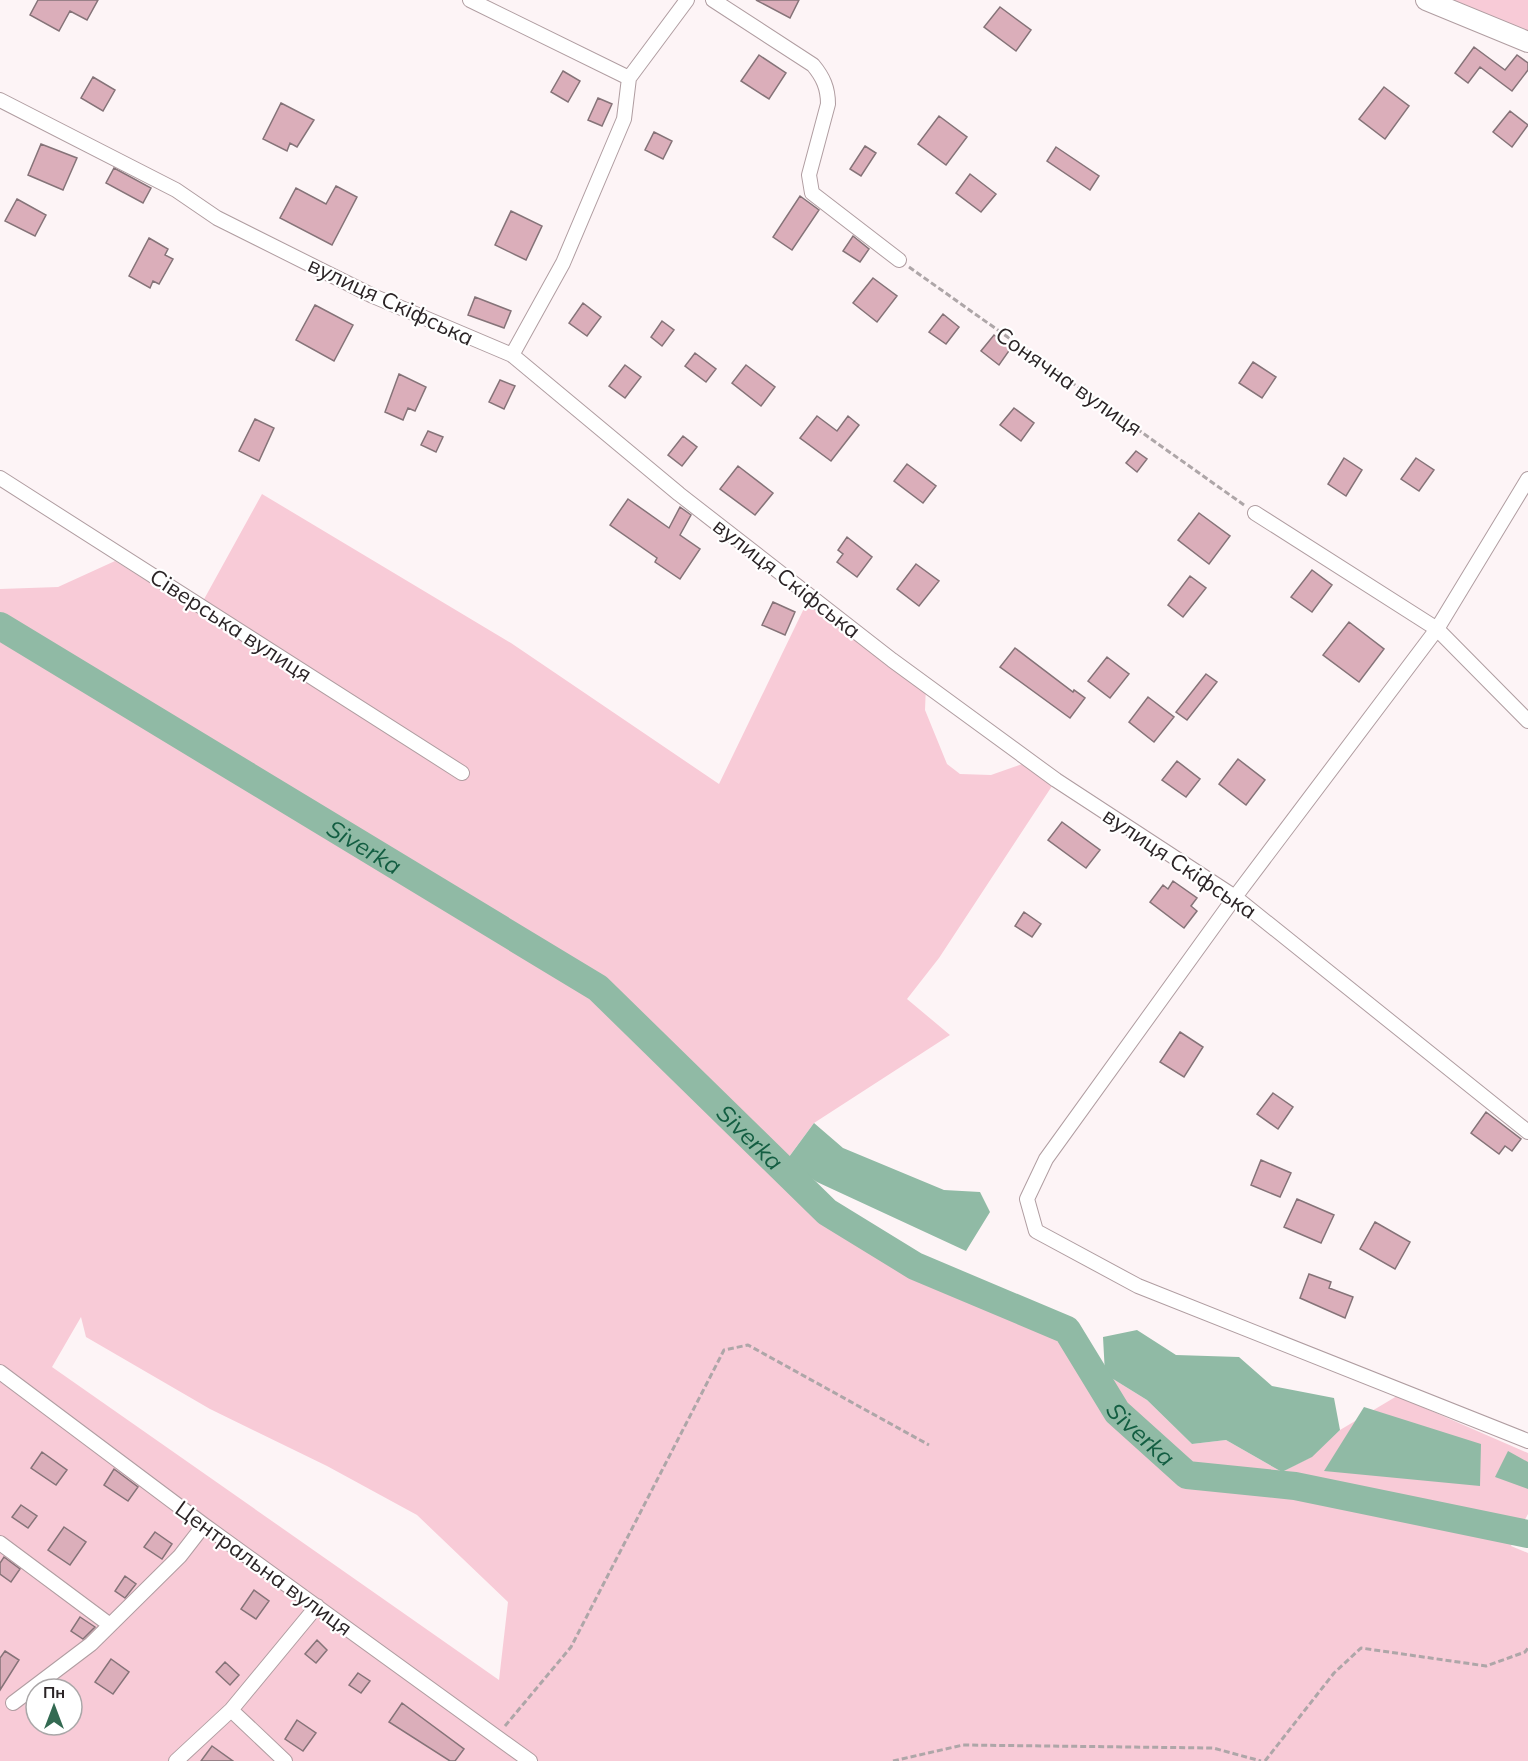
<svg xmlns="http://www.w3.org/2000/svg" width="1528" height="1761" viewBox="0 0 1528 1761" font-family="Mulish,sans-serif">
<rect width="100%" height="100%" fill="#fdf4f6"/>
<path fill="#f8cbd7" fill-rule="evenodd" d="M1453,0h75v32z
M262,494l249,149 208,141 91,-188 116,89 -1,25 22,54 13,10 31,1 31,-11 34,16 -117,178 -32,41 43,36 -136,88 -40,54 141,89 152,64 38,44 42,26 45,44 34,-4 56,32 29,-15 29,-27 57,-34 131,57v61l-17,32 17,7v208h-1528v-1172l58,-2 57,-26 82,51zM81,1317l5,20 124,72 117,57 90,49 91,87 -9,78 -447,-313zM36,1689h36v36h-36z"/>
<path fill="#90baa5" d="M814,1123l29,25 101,42 36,2 10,20 -24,39 -149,-69 -31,-21z
M1137,1330l39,25 63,2 33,29 62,12 6,32 -28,27 -30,15 -56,-32 -34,4 -45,-44 -42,-26 -2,-37z
M1364,1407l117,37 -1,42 -156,-15z
M1508,1451l20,11v27l-33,-12z"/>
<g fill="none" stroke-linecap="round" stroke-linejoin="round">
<path stroke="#90baa5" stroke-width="28" id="s1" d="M0,626l598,362 229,224 88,54 152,64 50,82 70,63 108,11 233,48"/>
</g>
<path fill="#dbaeba" stroke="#857378" stroke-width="1.5" d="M38,0h60l-11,20 -17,-9 -11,20 -29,-16z
M756,0h43l-9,18z
M1000,7l31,23 -15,21 -32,-24z
M1474,47l31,23 12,-15 11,8v7l-16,21 -32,-24 -12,16 -13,-10z
M759,55l27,18 -17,26 -28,-18z
M563,71l17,10 -12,21 -17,-10z
M93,77l22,13 -12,21 -22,-13z
M1384,87l25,19 -24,33 -26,-20z
M598,98l14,6 -10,22 -14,-6z
M281,103l33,17 -17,27 -7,-4 -3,8 -24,-12z
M1510,111l18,14 -16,22 -19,-15z
M939,116l28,21 -21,28 -28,-21z
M654,132l18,9 -9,18 -18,-9z
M41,144l36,14 -14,32 -35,-15z
M865,146l11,7 -15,23 -11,-7z
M1056,147l43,29 -9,14 -43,-29z
M114,168l37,20 -8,15 -37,-20z
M970,174l26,20 -15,18 -25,-19z
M336,186l21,11 -25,48 -52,-27 16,-30 30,16z
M800,196l19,14 -27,40 -19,-13z
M17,199l29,16 -11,21 -30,-15z
M511,211l31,15 -16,34 -31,-15z
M853,236l16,13 -9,13 -17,-11z
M149,238l19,11 -3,6 8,4 -14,25 -6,-3 -3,7 -21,-12z
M873,278l24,18 -20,26 -24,-19z
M475,297l36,14 -7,17 -36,-13z
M583,303l18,14 -14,19 -18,-13z
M315,305l38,20 -19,36 -38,-21z
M943,314l16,13 -13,17 -17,-12z
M662,321l12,9 -12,16 -11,-9z
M994,335l17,13 -12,17 -18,-14z
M695,353l21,16 -10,13 -21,-16z
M1253,362l23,15 -14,21 -23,-15z
M625,365l16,12 -16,21 -16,-12z
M746,365l29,22 -14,19 -29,-23z
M399,374l27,13 -11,24 -7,-3 -5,12 -18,-8z
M500,380l15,6 -11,23 -15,-7z
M1014,408l20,15 -13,18 -21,-16z
M817,416l20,15 11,-15 11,9 -28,36 -31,-23z
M255,419l19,9 -15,33 -20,-10z
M428,431l15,6 -7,15 -15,-7z
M683,436l14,11 -15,19 -14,-11z
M1136,451l11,8 -10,13 -11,-9z
M1344,458l18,12 -16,26 -18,-12z
M1416,458l18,12 -15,21 -18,-12z
M907,464l29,22 -13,17 -29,-22z
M738,466l35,27 -18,22 -35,-26z
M628,499l41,29 11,-21 11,8 -11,20 20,14 -20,30 -25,-17 2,-4 -47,-33z
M1199,513l31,23 -21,28 -31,-24z
M847,537l25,20 -15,20 -20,-15 6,-8 -5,-4z
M916,564l23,17 -20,25 -22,-17z
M1312,570l20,15 -20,27 -21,-15z
M1190,576l16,12 -23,29 -15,-12z
M773,602l22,10 -10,23 -23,-10z
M1349,622l35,27 -25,33 -36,-27z
M1015,648l58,44 1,-2 11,8 -15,20 -70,-51z
M1107,657l22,17 -19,24 -22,-17z
M1206,674l11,8 -30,38 -11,-8z
M1148,697l26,20 -20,25 -25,-20z
M1238,759l27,21 -19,25 -27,-21z
M1177,761l23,18 -14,18 -24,-17z
M1062,822l38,28 -14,18 -38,-28z
M1173,881l24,17 -6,8 6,5 -13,17 -34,-26 13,-17 5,4z
M1024,912l17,12 -9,13 -17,-11z
M1180,1032l23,15 -19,30 -24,-15z
M1273,1093l20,14 -15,22 -21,-15z
M1486,1112l35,27 -9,12 -7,-5 -6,8 -28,-21z
M1261,1160l30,13 -11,24 -29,-12z
M1297,1199l37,16 -13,28 -37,-16z
M1375,1222l35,20 -15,27 -35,-20z
M1309,1274l22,8 -2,6 24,9 -8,21 -45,-20z
M42,1452l25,18 -11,15 -25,-17z
M114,1469l24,18 -10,14 -24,-16z
M21,1505l16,11 -9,12 -16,-11z
M64,1527l22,15 -16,23 -22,-15z
M155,1532l17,12 -10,15 -18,-12z
M4,1557l16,12 -9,13 -11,-8v-11z
M125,1576l11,8 -11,14 -10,-7z
M254,1590l15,11 -13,18 -15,-10z
M80,1617l15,10 -12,12 -12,-8z
M317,1640l10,10 -11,13 -11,-9z
M5,1651l14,9 -19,30v-32z
M111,1659l18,13 -16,22 -18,-12z
M225,1662l14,13 -9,10 -14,-13z
M358,1673l12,8 -9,12 -12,-8z
M402,1703l62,46 -9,12h-5l-61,-39z
M297,1720l19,13 -13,18 -18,-12z
M212,1746l21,15h-32z"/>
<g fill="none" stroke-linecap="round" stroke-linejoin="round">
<g stroke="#b09da1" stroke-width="16">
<path id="street" d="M470,0l159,78
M713,0l100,65c10,12 15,23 15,39l-19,71 3,18 87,67
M0,100l176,90 41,28 156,78 139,59 167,139 213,166 164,120 179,117 293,235
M512,355l51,-92 61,-144 5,-41 58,-78
M0,478l462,295
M1528,479l-91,150 -202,268 -189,262 -19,40 9,32 102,55 390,155
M1255,513l182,116 91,92
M0,1372l204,153 326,236
M0,1543l110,82
M13,1703l78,-59 89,-88 24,-31
M231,1710l54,51
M176,1761l55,-51 86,-104"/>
</g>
<g stroke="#b09da1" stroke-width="22">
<path id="secondary" d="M1426,0l102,42"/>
</g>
<path stroke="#aea6a8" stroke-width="3" stroke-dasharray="6 3" stroke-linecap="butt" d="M909,267l335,238
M505,1726l66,-79 153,-297 24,-5 181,100
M893,1761l70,-16 250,3 48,13
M1265,1761l69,-88 27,-25 125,18 39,-14 3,-4"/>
<use href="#street" stroke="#fff" stroke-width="14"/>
<use href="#secondary" stroke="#fff" stroke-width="20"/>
</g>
<g text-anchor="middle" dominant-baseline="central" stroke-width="4.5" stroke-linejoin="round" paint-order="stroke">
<g font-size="22" fill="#2b2426" stroke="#fff">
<text transform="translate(391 301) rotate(25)">вулиця Скіфська</text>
<text transform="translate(1069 381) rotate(35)">Сонячна вулиця</text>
<text transform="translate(787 578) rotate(38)">вулиця Скіфська</text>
<text transform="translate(231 625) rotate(33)">Сіверська вулиця</text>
<text transform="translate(1180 863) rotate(34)">вулиця Скіфська</text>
<text transform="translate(264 1568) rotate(36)">Центральна вулиця</text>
</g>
<g font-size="24" font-style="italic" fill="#135e42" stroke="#fff">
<text stroke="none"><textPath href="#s1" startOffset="426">Siverka</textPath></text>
<text stroke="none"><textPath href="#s1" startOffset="912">Siverka</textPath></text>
<text stroke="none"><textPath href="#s1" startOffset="1416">Siverka</textPath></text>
</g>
</g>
<g transform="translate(54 1707)"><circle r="28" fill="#ffffff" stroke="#aaa7a8" stroke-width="1.5"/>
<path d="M0-4.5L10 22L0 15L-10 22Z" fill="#336a52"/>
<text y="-9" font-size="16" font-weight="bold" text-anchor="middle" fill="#2b2426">Пн</text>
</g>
</svg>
